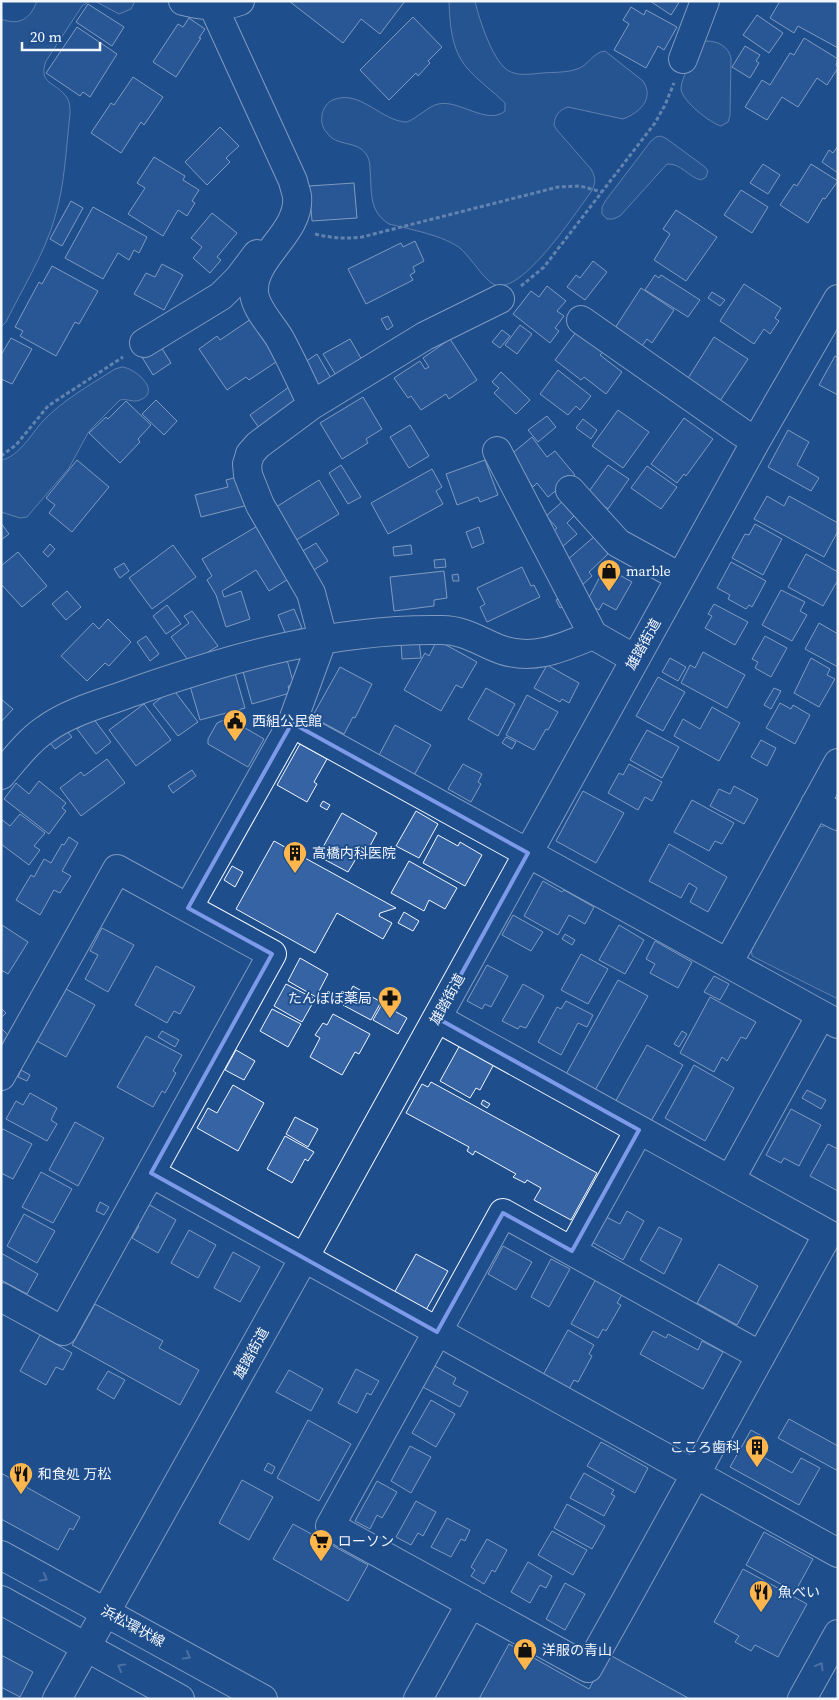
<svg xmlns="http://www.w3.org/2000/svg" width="839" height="1700" viewBox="0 0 839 1700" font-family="'Source Serif 4','Noto Sans JP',serif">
<rect width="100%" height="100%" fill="#1f4e8c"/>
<path fill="#305b95" stroke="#a8bbd7" d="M37,1h53l-8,5 -36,55c-8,22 8,21 19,34 5,6 5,12 5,19 -4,34 -5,70 -15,103 -10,36 -33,72 -49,105l-5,5v-308c19,7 29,0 36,-18z
M95,1h40l-4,8 -12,5z
M449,1h26c4,18 19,65 36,71 9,4 21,2 31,1 11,-1 24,0 35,-4 11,-3 16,-17 28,-18l38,30c12,18 -4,32 -20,38l-55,-12c-9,3 -13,8 -14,18l3,5 34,39c5,9 5,14 0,23 -15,20 -69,103 -96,93 -10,-4 -24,-27 -34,-36 -15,-13 -52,-20 -72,-25 -21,-13 -17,-33 -19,-55 0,-5 -1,-11 -4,-15 -9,-14 -30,-7 -39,-21 -5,-6 -6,-11 -5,-18 1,-6 5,-13 11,-15 23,-10 42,13 63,20 3,1 8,2 11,2 10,-4 22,-16 31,-18 21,-5 49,22 67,7v-8c-12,-12 -27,-22 -38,-35 -16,-19 -17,-43 -18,-67z
M706,41c12,0 22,5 25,17l-1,58 -2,6 -7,4c-11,-3 -39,-25 -40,-37 0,-8 6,-19 9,-26 3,-10 6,-17 16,-22z
M661,136l6,3 38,28 3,4 -2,6 -5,3c-13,-3 -20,-17 -34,-16l-47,52 -7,3h-6l-5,-5v-7l4,-7 45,-59 5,-4z
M122,367c13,1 40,24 18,33 -7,3 -13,-2 -20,0l-26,26 -6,7 -19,35 -42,49 -7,1 -19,-6v-52c18,-3 30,-26 42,-39 20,-21 47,-36 72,-52z
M828,825l10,5v169l-86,-43 -1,-10 64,-118z"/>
<path fill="#3563a3" stroke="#f2f6ff" d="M289,1h116l-25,33 -19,-15 -18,24z
M650,1h30l-9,14z
M780,1h58v47l-40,-22 -4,7 -24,-15z
M88,4l36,23 -12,19 -36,-24z
M631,7l13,8 2,-5 31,17 -13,23 -6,-4 -12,22 -32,-18 15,-26 -6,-4z
M757,15l26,18 -14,20 -26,-18z
M413,17l29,30 -14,14 2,2 -12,13 -2,-3 -27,27 -29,-30z
M189,18l16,11 -6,9h2l-25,39 -23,-15 25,-38 5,3z
M77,27l40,27 -27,43 -7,-5 -3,4 -34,-23z
M804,38l34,21 -2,6 2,3 -11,17 -10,-7 -19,29 -16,-10 -15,23 -22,-13 17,-27 8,5 20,-32 4,2z
M745,46l15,9 -4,6 3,2 -9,15 -18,-11z
M133,77l30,20 -19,28 -3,-3 -20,31 -30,-20 20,-30 3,2z
M220,127l19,19 -13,12 4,4 -23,23 -22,-23z
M838,146v27l-16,-11 7,-12 4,3z
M154,157l31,19 -2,4 16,10 -7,11 3,2 -8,13 -9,-6 -15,26 -35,-22 17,-26 -8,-5z
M763,164l17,11 -12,19 -18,-11z
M811,164l27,17 -13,18 -2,-1 -15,25 -28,-18 14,-21 3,2z
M354,183l3,35 -45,3 -3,-35z
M741,190l27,17 -16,26 -28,-18z
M71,201l12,7 -21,38 -12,-7z
M93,207l54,30 -8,16 -5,-3 -5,10 -11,-7 -15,26 -38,-21z
M676,210l41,27 -31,44 -32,-21 16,-26 -7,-5z
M212,213l25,20 -20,24 4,3 -11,13 -17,-15 9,-11 -11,-9z
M415,241l9,20 -11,6 2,5 -5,3 3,5 -47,24 -18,-35 53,-26 2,4z
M593,261l14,11 -22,28 -18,-13 9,-12 4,3z
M162,264l21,11 -19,35 -30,-16 12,-21 9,4z
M52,266l46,25 -19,33 -4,-2 -19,34 -36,-20 3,-5 -8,-4 24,-45 3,2z
M655,275l4,3 2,-3 39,25 -12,17 -43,-27z
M744,284l37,24 -6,10 4,3 -9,13 -6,-5 -10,15 -34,-23z
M547,286l19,15 -9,10 7,5 -9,12 4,3 -9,12 -37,-29 18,-23 8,6z
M641,288l33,22 -22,33 -5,-4 -5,7 -27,-18z
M712,292l13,8 -5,6 -12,-8z
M388,316l5,10 -6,4 -6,-11z
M251,319l28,41 -30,20 -3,-3 -19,13 -28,-41 18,-13 3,4z
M520,325l12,9 -15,20 -12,-9z
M579,328l27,21 -6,6 22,17 -16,22 -22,-17 -3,3 -26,-20z
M502,330l8,6 -10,12 -8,-6z
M714,337l34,22 -30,45 -33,-21z
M11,338l21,11 -20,35 -11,-5v-24z
M350,339l16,28 -26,15 -17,-28z
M450,339l27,41 -28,19 -3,-5 -25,16 -10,-14 -3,2 -14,-20 26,-17 5,8 4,-2 -6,-9z
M158,342l13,21 -18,12 -13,-21z
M317,354l18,31 -19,11 -17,-30z
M835,356l3,2v37l-19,-10z
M558,370l33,26 -11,14 -4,-4 -8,9 -28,-21z
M501,372l29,28 -14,14 -22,-21 5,-5 -7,-6z
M289,387l14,19 -39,29 -14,-20z
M363,397l19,32 -16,10 2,4 -26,16 -22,-36z
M156,400l21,21 -13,14 -22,-21z
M126,401l25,24 -13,14 2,3 -20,21 -31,-30 17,-16 2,2z
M618,410l31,22 -26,36 -31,-22z
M547,416l9,11 -18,15 -10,-12z
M684,418l29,21 -27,37 -2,-2 -7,9 -26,-19z
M583,419l14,11 -6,9 -15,-11z
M410,425l19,31 -20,12 -19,-31z
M788,430l21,12 -12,23 22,13 -8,13 -43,-24z
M532,437l15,20 8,-6 20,24 -27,22 -11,-14 -4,4 -24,-31z
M77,460l32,27 -37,45 -23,-19 6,-8 -9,-7z
M485,460l13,35 -18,7 -2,-5 -21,8 -11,-31z
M341,465l20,32 -13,7 -19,-31z
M608,465l21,14 -21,30 -21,-15z
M647,466l30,21 -16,22 -30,-21z
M432,469l10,18 -6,4 7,13 -55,30 -17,-31z
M245,475l7,29 -51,13 -6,-22 33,-8 -2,-7z
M319,480l20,34 -46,28 -20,-33z
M767,496l17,10 5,-10 49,27v8l-14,26 -70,-38z
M563,501l12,14 -8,8 10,11 -15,13 -12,-13 7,-6 -11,-12z
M1,523l8,11 -8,6z
M755,524l27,15 -19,36 -31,-17 13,-24 4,1z
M259,525l31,53 -21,13 -13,-21 -34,21 2,6 17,-6 9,28 -24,8 -10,-32 -9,-15 5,-4 -10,-17z
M479,527l5,16 -12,5 -6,-16z
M596,535l7,8 -2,2 7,9 -19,18 3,4 -11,10 -9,-11 4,-3 -10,-11z
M316,543l12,18 -16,10 -11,-19z
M50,544l5,5 -7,8 -5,-5z
M173,545l23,32 -44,32 -23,-31z
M411,545l1,9 -18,2 -1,-9z
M18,552l29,34 -25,21 -21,-23v-18z
M806,554l32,18v8l-15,26 -35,-19z
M445,559l1,8 -11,1 -1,-8z
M731,562l35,19 -14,26 -3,-2 -3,4 -18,-10 2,-4 -13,-7z
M124,563l5,8 -9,7 -6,-9z
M522,567l9,19 3,-1 6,12 -53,25 -7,-15 5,-3 -8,-16z
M605,567l27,15 -16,28 -13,-7 -4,7 -13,-7z
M444,571l3,27 -13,2v6l-40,5 -4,-34z
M458,574l1,7h-6l-1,-6z
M781,590l24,12 -5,9 7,4 -15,26 -30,-16z
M67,591l14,16 -15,13 -14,-16z
M562,598l3,8 -5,2 -4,-8z
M714,604l34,18 -13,23 -30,-17 7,-12 -4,-2z
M167,605l14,19 -15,10 -13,-18z
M294,609l8,19 -16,7 -8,-20z
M192,611l26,35 -28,17 -19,-26 18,-14 -5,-7z
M108,619l23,23 -22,24 -4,-3 -18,18 -26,-25 32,-33 6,6z
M819,623l19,11v33l-33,-18z
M146,636l13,18 -9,7 -13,-19z
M765,636l22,12 -16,29 -16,-9 3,-6 -6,-3z
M437,640l40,22 -15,26 -6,-3 -15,26 -37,-21 21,-37 4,3z
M419,641l2,17 -19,1 -1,-16z
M703,652l42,23 -18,33 -46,-25 9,-18 5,3z
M286,656l8,29 -6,1 2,7 -38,11 -10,-36z
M670,658l16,9 -8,14 -16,-9z
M811,658l19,11 -3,6 8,4 -16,28 -25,-14z
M547,665l32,18 -10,20 -7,-4 -2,3 -26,-14z
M340,667l32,17 -17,34 -2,-1 -9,17 -32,-17z
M235,673l10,35 -45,12 -10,-34z
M658,677l27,15 -22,39 -27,-15z
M486,688l29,16 -17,32 -30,-17z
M774,688l7,3 -10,18 -7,-4z
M173,689l25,33 -20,14 -25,-32z
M527,695l31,17 -10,18 -2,-1 -12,21 -28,-15z
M1,699l12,10 -12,13z
M780,703l11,6 2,-4 17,10 -15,29 -29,-16z
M144,704l27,36 -35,26 -27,-36z
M712,707l28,16 -21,38 -45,-25 9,-17 17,10z
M93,718l18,24 -15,12 -19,-25z
M228,718l36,21 -16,28 -40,-23v-5l9,-16z
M395,725l36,20 -19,34 -35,-20z
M647,730l32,17 -17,31 -32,-18z
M67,731l5,6 -17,12 -5,-6z
M506,737l10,5 -4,7 -10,-6z
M761,740l15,8 -9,18 -16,-9z
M300,744l27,15 -13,23 3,2 -10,18 -30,-17z
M107,759l18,24 -44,33 -21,-28 21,-16 3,4z
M463,764l19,10 -4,8 3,2 -10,18 -23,-13z
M629,764l33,18 -10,19 -7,-4 -7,13 -30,-17 11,-20 4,2z
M192,770l4,6 -23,17 -5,-7z
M39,781l27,22 -4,5 4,3 -17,23 -45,-35 12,-16 13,11z
M734,786l24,13 -14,25 -34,-18 9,-17 11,5z
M583,791l41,22 -28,50 -40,-22z
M692,800l42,23 -12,21 -7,-3 -6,10 -35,-19z
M323,801l7,4 -3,5 -7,-4z
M416,811l22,13 -19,34 -23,-12z
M342,813l35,20 -14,26 -6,-2 -9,15 -30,-16z
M20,814l25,19 -11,13 6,4 -11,15 -28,-21v-25l9,7z
M438,835l20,11 2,-4 22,13 -17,31 -42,-23z
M69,837l9,6 -16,28 9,5 -11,17 -6,-3 -14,25 -24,-15 15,-25 3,2 10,-18 7,4 11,-19 2,1z
M274,841l122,67 -16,5 -1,3 13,7 -9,16 -46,-26 -22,40 -79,-44z
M669,844l58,33 -19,35 -18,-10 7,-14 -8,-5 -8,15 -32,-17z
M409,861l48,27 -12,21 -16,-9 -5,11 -33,-18z
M232,866l11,6 -8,15 -11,-7z
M543,881l19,11 2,-2 30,17 -9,17 -16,-9 -11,20 -34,-19z
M404,912l15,9 -6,10 -15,-8z
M513,915l30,17 -12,19 -29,-16z
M2,925l26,17 -20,32 -7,-4z
M619,925l25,15 -19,34 -26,-14z
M102,928l32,17 -26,47 -23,-13 13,-24 -8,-4z
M565,934l10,6 -3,5 -10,-6z
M655,941l37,21 -14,26 -28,-15 5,-9 -9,-5z
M581,954l27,15 -20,35 -27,-14z
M300,958l28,16 -12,23 -28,-16z
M487,965l21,11 -17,31 -6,-3 -3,5 -15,-8z
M156,966l39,21 -15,27 -6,-3 -7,12 -32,-18z
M714,976l15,8 -9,16 -16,-8z
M618,980l30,16 -54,96 -29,-16z
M286,984l29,15 -13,23 -28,-16z
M523,984l21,12 -18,32 -6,-2 -2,3 -16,-8z
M353,986l28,16 -10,18 -28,-15z
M66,989l29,16 -29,52 -29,-16 10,-18 -2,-1 8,-14 2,1z
M710,997l46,25 -10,17 -5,-2 -14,24 -5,-4 -8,15 -34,-19z
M566,1001l27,14 -6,12 -9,-4 -17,32 -23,-13 19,-35 4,2z
M382,1004l25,14 -9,16 -25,-14z
M1,1008l5,5 -5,5z
M272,1009l29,15 -13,23 -28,-16z
M333,1014l37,20 -11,20 -4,-2 -13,23 -32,-18 10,-19 -5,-3 8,-12 4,2z
M1,1028l9,9 -9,9z
M162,1031l17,9 -4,7 -17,-10z
M682,1031l5,3 -8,13 -5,-3z
M146,1036l36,19 -9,16 3,2 -11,20 -3,-2 -9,16 -36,-20z
M460,1045l34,19 -14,26 -4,-2 -6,10 -30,-17z
M647,1045l36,20 -33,58 -36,-19z
M236,1050l19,11 -11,19 -19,-10z
M694,1065l40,23 -29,53 -40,-23z
M21,1070l9,5 -3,6 -9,-4z
M431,1082l166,91 -26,47 -37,-20 7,-12 -14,-8 -2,3 -12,-6 3,-3 -41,-23 -2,4 -6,-4 2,-4 -63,-34 16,-29 6,3z
M233,1085l31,18 -26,48 -41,-23 11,-20 9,5z
M807,1090l19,10 -5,9 -19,-11z
M30,1093l27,15 -6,12 6,4 -10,17 -41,-22 10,-18 7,4z
M483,1100l7,4 -3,4 -6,-4z
M791,1109l30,16 -22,41 -15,-8 -3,5 -15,-8z
M295,1117l23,12 -10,18 -22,-13z
M75,1122l29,16 -26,48 -29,-16z
M3,1129l29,15 -19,35 -12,-6v-41z
M285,1136l29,16 -6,9 -3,-2 -13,24 -25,-14z
M828,1144l10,5v42l-28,-15z
M41,1172l31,17 -19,34 -31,-16z
M100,1202l9,5 -5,8 -8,-4z
M148,1204l28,16 -18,33 -26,-15 7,-12 -2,-1z
M627,1211l17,10 -21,39 -31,-18 14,-25 14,7z
M24,1214l31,17 -18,32 -30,-17z
M659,1227l23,12 -18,35 -24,-14z
M189,1230l27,15 -18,33 -27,-15z
M503,1246l29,16 -16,28 -28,-16z
M233,1252l27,15 -20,35 -26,-14z
M1,1253l37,21 -11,20 -26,-14z
M416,1254l32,17 -22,39 -32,-17z
M551,1259l19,10 -21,38 -18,-10z
M719,1264l39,22 -21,39 -40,-22z
M596,1279l27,14 -6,10 4,2 -15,26 -3,-2 -5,9 -27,-14z
M95,1304l68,37 -4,7 40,22 -19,35 -108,-60z
M568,1330l26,15 -5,9 3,2 -14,26 -4,-2 -5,9 -26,-14z
M653,1331l13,7 2,-4 30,16 4,-9 21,11 -20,37 -63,-35z
M40,1335l32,18 -9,17 -7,-3 -10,18 -26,-14z
M433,1365l23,13 -3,6 15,8 -8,15 -39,-21z
M356,1369l23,12 -8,14 -4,-2 -10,20 -19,-10z
M289,1370l34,19 -12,22 -35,-19z
M108,1371l17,9 -11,19 -17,-10z
M431,1400l24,14 -19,33 -24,-14z
M789,1419l49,27v25l-60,-33z
M308,1420l43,24 -32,57 -42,-23z
M751,1430l14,8 -9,15 36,20 9,-15 19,10 -21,37 -69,-38z
M601,1442l47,26 -13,25 -48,-27z
M410,1446l21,11 -20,36 -20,-12z
M268,1463l7,4 -3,7 -8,-4z
M1,1473l79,44 -7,13 -3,-2 -12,22 -57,-31z
M584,1473l30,17 -3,4 4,2 -11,20 -34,-18z
M242,1480l31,17 -24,43 -30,-17z
M377,1481l20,11 -15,26 -5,-3 -7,14 -15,-8z
M416,1501l20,11 -13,24 -5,-3 -7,12 -15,-8z
M567,1504l38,22 -13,23 -38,-21z
M447,1518l23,12 -5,11 -4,-2 -10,18 -20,-10z
M293,1524l75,41 -20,36 -75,-42z
M552,1531l35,19 -14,25 -35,-20z
M764,1532l49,27 -18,33 -49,-27z
M487,1539l20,11 -12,22 -3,-2 -8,14 -13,-8 4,-6 -4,-3z
M528,1562l24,14 -6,12 -6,-3 -10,18 -19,-11z
M743,1569l64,35 -29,53 -23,-12 -4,6 -16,-9 4,-6 -25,-14z
M565,1583l20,11 -20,36 -19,-11z
M509,1644l80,45 19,-35 82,45h-211z
M1,1655l32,17 -13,25 -19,-10z"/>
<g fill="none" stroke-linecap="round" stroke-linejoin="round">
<g stroke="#f2f6ff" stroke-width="30">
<path id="minor" d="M183,1c20,5 38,7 57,0
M683,59l22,-58
M581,320l160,112 15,9
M144,343l77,-47 18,-18 18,-24
M312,405l113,-69 75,-37
M497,451l96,184
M570,490l48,53 62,34
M292,723l546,301
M1,775c14,-16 27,-34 45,-46 25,-18 58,-26 87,-37 100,-35 202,-64 309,-62 23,0 40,13 60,20 33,11 61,-3 91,-15l42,24
M815,804l23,12
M188,908l104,-185 31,-85 -12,-45 -51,-88 -12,-30 -1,-11 2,-6 1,-4 8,-9 54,-40c-10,-22 -20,-44 -32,-66 -8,-14 -24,-29 -26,-46 -3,-36 47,-60 43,-97 -1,-5 -3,-10 -4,-15l-80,-175
M728,963l110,-200
M437,1018l391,216c-80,145 -159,290 -240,434l-258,-142 173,-313 258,143
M1,1076l116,-207 155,85 -209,377 -62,-34
M151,1173l687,380
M730,1180l91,-165
M572,1251l67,-121
M57,1699l247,-441 452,-817 82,-142
M418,1699l53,-96"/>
</g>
<g stroke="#f2f6ff" stroke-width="30">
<path id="major" d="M1,1555l262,144
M1,1600l179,99
M802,1699l36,-65"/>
</g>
<path stroke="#b3c4dc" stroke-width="3" stroke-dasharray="4 2.5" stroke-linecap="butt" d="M315,234c16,4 30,5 47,3l196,-50 22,-1 22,6
M521,286l23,-19 111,-144 10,-18 9,-22
M1,456l15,-11 32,-39 75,-49"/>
<use href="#minor" stroke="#1f4e8c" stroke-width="28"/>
<use href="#major" stroke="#1f4e8c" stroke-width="28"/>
</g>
<defs><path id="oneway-chevron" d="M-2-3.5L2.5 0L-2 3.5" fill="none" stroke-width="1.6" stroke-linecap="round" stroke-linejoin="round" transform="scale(1.25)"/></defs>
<g stroke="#7e9ac0">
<use href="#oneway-chevron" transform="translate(44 1578) rotate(28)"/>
<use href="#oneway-chevron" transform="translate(187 1656) rotate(29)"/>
<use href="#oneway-chevron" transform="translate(820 1666) rotate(-61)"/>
<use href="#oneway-chevron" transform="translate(121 1667) rotate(-151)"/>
</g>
<path d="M0 0H839V1700H0ZM292,723l236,130 -91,165 202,112 -67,121 -69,-38 -66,119 -286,-159 121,-219 -84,-46z" fill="#1f4e8c" fill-opacity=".55" fill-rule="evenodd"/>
<path fill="none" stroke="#7d9aea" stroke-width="4" stroke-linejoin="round" d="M292,723l236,130 -91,165 202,112 -67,121 -69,-38 -66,119 -286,-159 121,-219 -84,-46z"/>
<defs>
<g id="shop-pin" transform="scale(1.25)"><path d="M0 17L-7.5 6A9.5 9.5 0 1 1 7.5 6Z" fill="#ffb74d" stroke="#1f4e8c"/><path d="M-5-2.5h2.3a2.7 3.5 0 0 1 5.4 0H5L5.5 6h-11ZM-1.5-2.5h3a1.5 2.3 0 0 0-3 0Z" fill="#111"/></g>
<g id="civic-pin" transform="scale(1.25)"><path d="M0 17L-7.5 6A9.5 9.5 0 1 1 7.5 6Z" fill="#ffb74d" stroke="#1f4e8c"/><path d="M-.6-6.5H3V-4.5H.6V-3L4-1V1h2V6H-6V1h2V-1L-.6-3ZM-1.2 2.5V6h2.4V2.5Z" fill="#111"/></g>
<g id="building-pin" transform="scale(1.25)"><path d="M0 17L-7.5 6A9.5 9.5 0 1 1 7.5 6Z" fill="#ffb74d" stroke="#1f4e8c"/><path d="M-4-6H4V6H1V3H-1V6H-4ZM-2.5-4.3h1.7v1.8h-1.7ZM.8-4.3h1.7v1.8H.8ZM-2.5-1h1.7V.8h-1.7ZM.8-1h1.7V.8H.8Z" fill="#111"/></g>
<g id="pharmacy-pin" transform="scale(1.25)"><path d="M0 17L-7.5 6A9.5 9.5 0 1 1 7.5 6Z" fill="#ffb74d" stroke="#1f4e8c"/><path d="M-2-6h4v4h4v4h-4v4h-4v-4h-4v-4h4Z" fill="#111"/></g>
<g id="restaurant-pin" transform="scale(1.25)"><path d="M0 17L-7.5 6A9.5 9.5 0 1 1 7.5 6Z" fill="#ffb74d" stroke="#1f4e8c"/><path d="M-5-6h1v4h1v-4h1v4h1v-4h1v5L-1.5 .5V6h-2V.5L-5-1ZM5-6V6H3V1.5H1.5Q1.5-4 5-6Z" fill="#111"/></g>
<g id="supermarket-pin" transform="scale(1.25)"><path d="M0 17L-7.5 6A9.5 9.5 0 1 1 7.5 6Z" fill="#ffb74d" stroke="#1f4e8c"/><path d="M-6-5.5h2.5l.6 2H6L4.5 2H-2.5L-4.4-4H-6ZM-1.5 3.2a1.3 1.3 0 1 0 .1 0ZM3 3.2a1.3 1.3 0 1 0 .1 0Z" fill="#111"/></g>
</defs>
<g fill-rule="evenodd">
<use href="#shop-pin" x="609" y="571"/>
<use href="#civic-pin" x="235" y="721"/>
<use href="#building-pin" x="295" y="853"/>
<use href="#pharmacy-pin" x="390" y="998"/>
<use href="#building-pin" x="757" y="1447"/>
<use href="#restaurant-pin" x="21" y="1474"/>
<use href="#supermarket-pin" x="321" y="1541"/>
<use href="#restaurant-pin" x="761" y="1592"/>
<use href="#shop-pin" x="525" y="1650"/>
</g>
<g text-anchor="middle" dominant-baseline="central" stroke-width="4" stroke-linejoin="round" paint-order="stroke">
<g font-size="14" fill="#f2f6ff" stroke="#1f4e8c" text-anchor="start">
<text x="626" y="571">marble</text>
<text x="252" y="721">西組公民館</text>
<text x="312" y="853">高橋内科医院</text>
<text x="372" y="998" text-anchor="end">たんぽぽ薬局</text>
<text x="740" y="1447" text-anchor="end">こころ歯科</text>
<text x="38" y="1474">和食処 万松</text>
<text x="338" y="1541">ローソン</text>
<text x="778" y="1592">魚べい</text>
<text x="542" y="1650">洋服の青山</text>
</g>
<g font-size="14" fill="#f2f6ff" stroke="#1f4e8c">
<text transform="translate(643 644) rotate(-61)">雄踏街道</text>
<text transform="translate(447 999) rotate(-61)">雄踏街道</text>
<text transform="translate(251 1353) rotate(-61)">雄踏街道</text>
<text transform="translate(133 1626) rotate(29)">浜松環状線</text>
</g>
</g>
<rect width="839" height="1700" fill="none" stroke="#f2f6ff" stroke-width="5"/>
<path d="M22 42v8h78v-8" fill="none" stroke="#f2f6ff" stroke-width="2.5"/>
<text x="30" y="42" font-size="15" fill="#f2f6ff" stroke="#1f4e8c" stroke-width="4" paint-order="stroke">20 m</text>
</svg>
